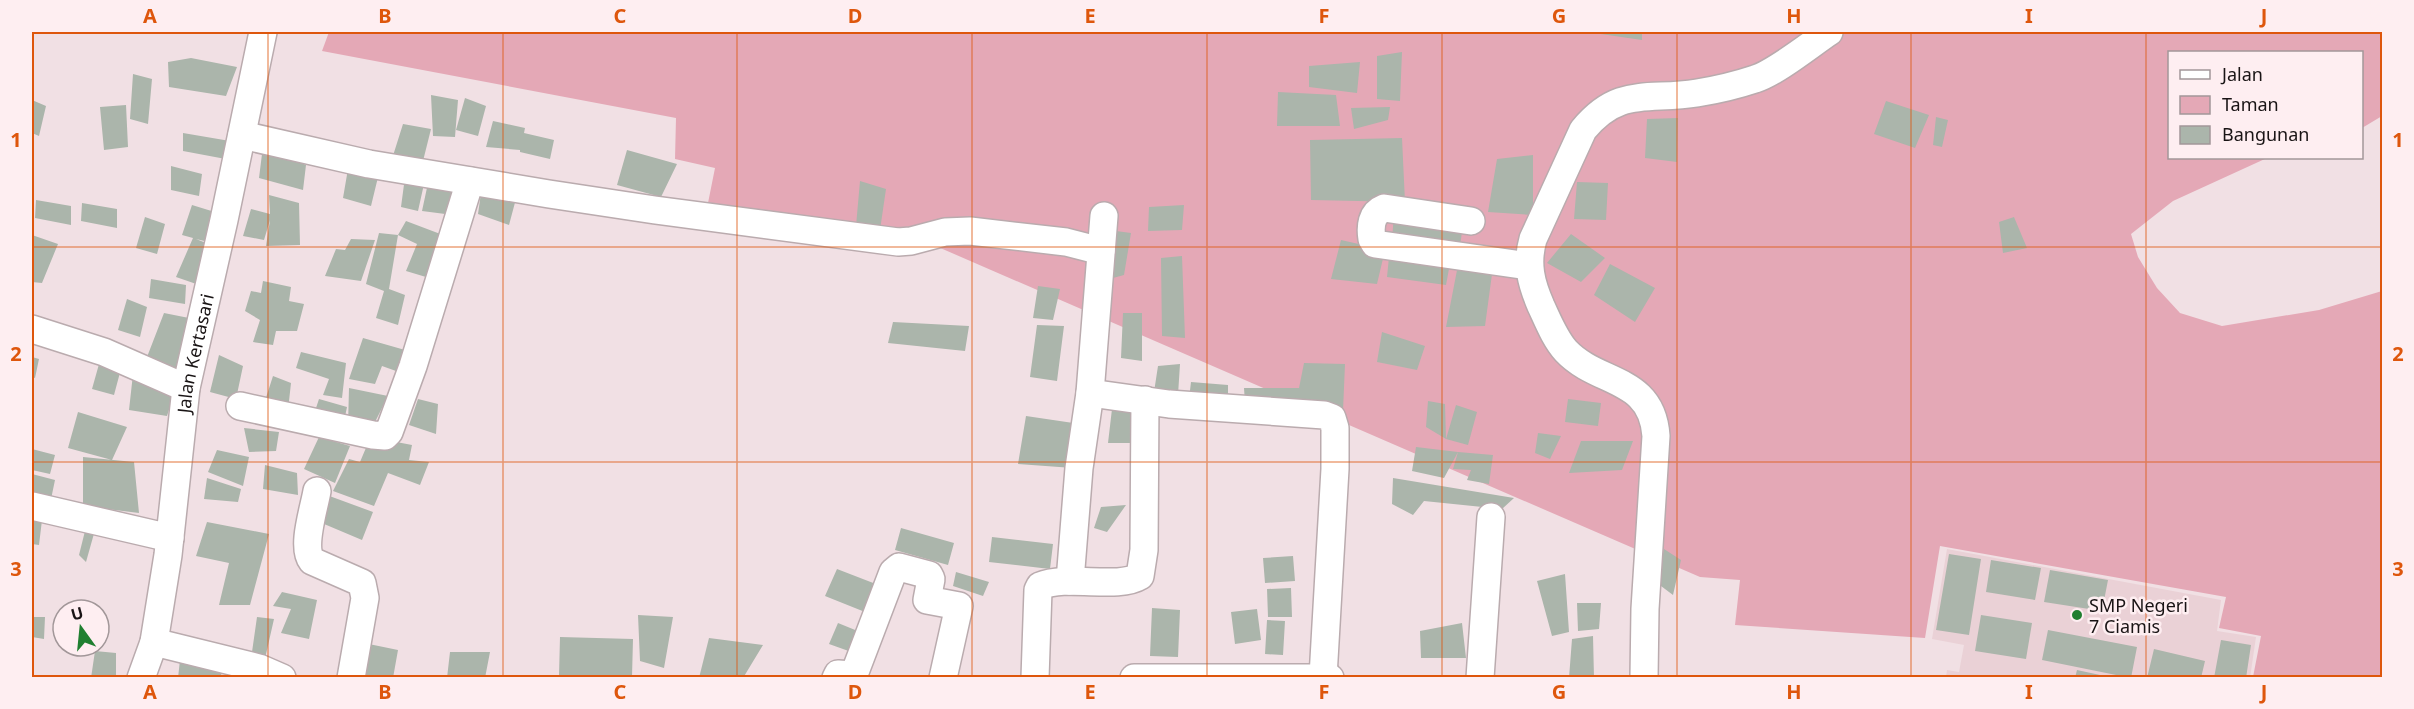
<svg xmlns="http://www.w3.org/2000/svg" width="2414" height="709" viewBox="0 0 2414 709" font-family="'Noto Sans',sans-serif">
<rect width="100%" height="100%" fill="#f1e0e4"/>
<path fill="#ead1d6" d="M1947,549l274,51 -4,31 39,6 -6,41 -304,-1 1,-7 12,2 5,-27 -32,-6z"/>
<path fill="#e4a8b6" d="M329,32h2053v84l-20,12v-76h-192v106h97l-94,43 -42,33 7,23 19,31 23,25 42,13 97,-16 63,-19v386h-129l8,-41 -42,-8 7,-31 -286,-51 -15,92 -190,-13 5,-45 -40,-3 -762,-330 -232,-34 9,-45 -40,-9 1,-41 -354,-67z"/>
<path fill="#abb5ab" d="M1587,32h55v8z
M1402,52l-2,49 -23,-2v-43z
M191,58l46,9 -11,29 -57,-9 -1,-25z
M1360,62l-3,31 -48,-6v-21z
M133,74l19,5 -4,45 -18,-5z
M1278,92l58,3 4,31h-63z
M431,95l27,5 -3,37 -22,-1z
M465,98l21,8 -8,30 -22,-6z
M32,100l14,6 -7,30 -7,-3z
M1886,101l43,14 -14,33 -41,-14z
M126,105l2,42 -24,3 -4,-43z
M1390,107l-2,13 -34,9 -3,-21z
M1936,117l12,3 -6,27 -9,-2z
M1678,118l-1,44 -32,-4 2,-39z
M493,121l32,7 -1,5 30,7 -4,19 -30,-7v-2l-34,-3z
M403,124l28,5 -10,40 -30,-7z
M183,133l47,8 1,19 -48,-9z
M1402,138l3,64 -94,-2 -1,-60z
M263,146l43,19 -3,25 -44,-12z
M627,150l50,14 -16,33 -44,-12z
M1533,155v60l-45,-3 9,-53z
M349,163l30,10 -8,33 -28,-8z
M171,166l31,8 -3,22 -28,-6z
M405,177l19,7 -6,27 -17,-4z
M860,181l26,8 -6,41 -24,-4z
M1577,182l31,1 -2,37 -32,-1z
M428,183l29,3 -4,29 -31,-4z
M482,186l35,9 -8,30 -31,-11z
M269,195l30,8 1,42 -34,1 4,-26 -6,20 -21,-4 8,-27 19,5z
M36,200l35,6v19l-36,-7z
M82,203l35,6v19l-36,-7z
M192,205l26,8 -5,30 -17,-4 15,6 -6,42 -29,-10 17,-39 -11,-3z
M1184,205l-2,25 -34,1 1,-24z
M1394,211l69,13 -4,30 -67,-12z
M145,217l20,7 -8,30 -21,-6z
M2014,217l13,31 -24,5 -4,-31z
M406,221l37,14 -17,42 -20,-6 11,-27 -19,-9z
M1116,231l15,2 -7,42 -11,3z
M379,233l19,2 -9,54 16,6 -7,30 -22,-7 8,-27 -18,-7z
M1571,234l34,24 -24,24 -34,-19z
M32,235l26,9 -16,39 -10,-1z
M351,239l24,1 -14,41 -36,-5 11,-27 9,1z
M1341,240l44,10 -8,34 -46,-5z
M1390,247l61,11 -5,27 -59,-8z
M1182,256l3,82 -23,-2 -1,-78z
M1610,264l45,24 -20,34 -41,-27z
M1458,265l34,9 -7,52 -39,1z
M151,279l35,6 -1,19 -36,-6z
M263,281l28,6 -2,14 15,3 -7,27h-21l-3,14 -20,-3 7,-22 -15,-9 6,-20 10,2z
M1038,286l22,3 -7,31 -20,-2z
M127,299l20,8 -7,30 -22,-7z
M164,313l30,6 -15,54 -32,-16z
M1123,313h19v48l-21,-3z
M893,322l76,4 -4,25 -77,-8z
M1037,325l27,1 -7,55 -27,-4z
M1382,332l43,14 -8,24 -40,-8z
M363,338l42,12 -9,21 -14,-5 -7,18 -26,-5z
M301,352l45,11 -4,35 -19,-3 6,-16 -33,-11z
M219,355l24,11 -7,33 -26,-7z
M32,357l7,2 -4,19 -3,-1z
M101,357l21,8 -8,30 -22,-6z
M1304,363l41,1 -2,47 -98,-8 -1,-15h55z
M1180,364l-2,31 -24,-3 4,-26z
M133,374l40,23 -6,19 -38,-6z
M273,376l18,7 -3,27 -25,-3z
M1191,382l37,3v20l-39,-6z
M349,388l39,8 -16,32 -24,-2z
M319,399l28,8 -4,19 -31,-6z
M418,399l20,5 -2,30 -27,-9z
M1568,399l33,4 -3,23 -33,-4z
M1428,401l17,3 1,35 -20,-12z
M1456,405l21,7 -9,33 -22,-6z
M1112,409h27l-6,34h-25z
M78,412l49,15 -15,33 -44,-12z
M1026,416l54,8 -7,44 -55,-4z
M244,428l35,4 -3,19 -27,1z
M1538,433l23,3 -11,23 -15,-6z
M319,437l31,9 -15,37 -31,-14z
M386,440l26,5 -3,15 20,2 -9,23 -32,-12 -14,33 -41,-15 16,-32 11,3 8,-19z
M1581,441h52l-11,29 -53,3z
M1416,447l42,5 -14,26 -32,-7z
M32,449l23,6 -5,19 -18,-4z
M217,450l32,7 -6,29 -35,-14z
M1458,452l35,3 -4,29 -22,-4 4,-10 -18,-1z
M83,457l51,5 5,51 -56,-7z
M265,465l32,8 1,22 -35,-6z
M32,474l23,6 -5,24 -15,-4 -3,-11z
M207,478l34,11 -3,13 -34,-3z
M1393,478l121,20 -12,11 -78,-8 -11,14 -21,-11z
M324,494l49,18 -11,28 -45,-19z
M1126,505l-19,27 -13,-4 7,-21z
M32,519l10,1 -3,25 -7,-1z
M207,522l62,12 -19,71h-31l10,-42 -33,-7z
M86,527l9,3 -9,32 -7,-7z
M901,528l53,15 -6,22 -53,-15z
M992,537l61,7 -3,25 -61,-7z
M1664,549l17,11 -8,35 -16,-12z
M1949,554l32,5 -12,76 -33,-5z
M1293,556l2,25 -30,2 -2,-25z
M1991,560l50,8 -6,32 -49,-8z
M837,569l44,17 -11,28 -45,-18z
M2050,570l58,10 -6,31 -58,-9z
M956,572l33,10 -6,14 -30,-10z
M1565,574l4,58 -17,4 -15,-55z
M1291,588l1,29h-24l-1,-28z
M282,592l35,8 -8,39 -28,-6 10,-24 -18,-3z
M1577,603h24l-2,26 -21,2z
M1152,608l28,2 -2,47 -28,-1z
M1257,609l4,31 -26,4 -4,-32z
M638,615l35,2 -9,51 -24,-7z
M1981,615l51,8 -6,36 -51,-8z
M32,617h13l-1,22 -12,-2z
M257,617l17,2 -10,44 -13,-4z
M1267,620l18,1 -2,34 -18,-1z
M838,623l27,11 -8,20 -28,-10z
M1462,623l4,35h-45l-1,-27z
M2048,630l89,17 -6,31 -89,-18z
M1593,636l1,42h-25l3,-39z
M560,637l73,2 -1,38 -73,-1z
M709,638l54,7 -20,33h-44z
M2221,640l30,5 -5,33h-32z
M364,643l34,7 -5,28h-36z
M2154,649l51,12 -4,17h-54z
M95,651l21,2v25h-25z
M181,651l41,14 -1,13h-43z
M450,652h40l-5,26h-38z
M2077,670l23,5v3h-25z"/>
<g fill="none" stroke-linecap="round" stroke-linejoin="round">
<g stroke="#baabae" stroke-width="30">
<g id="minor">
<path d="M242,135l127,29 180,30 106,16 243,32 13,-1 34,-9 25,-1 96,11 35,9"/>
<path d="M1471,221l-87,-13c-13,5 -14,19 -12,31l3,5 154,22"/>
<path d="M32,329l72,23 82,36"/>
<path d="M1090,393l79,11 155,11 8,3 3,10v41l-12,208"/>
<path d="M240,406l133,29 12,1 4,-4 24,-66 57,-185"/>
<path d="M317,491c-3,18 -16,56 -5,70l50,22 3,15 -14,80"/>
<path d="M32,506l138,32"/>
<path d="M1070,581l9,-113 11,-75 14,-177"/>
<path d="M154,642l105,26 23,10"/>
<path id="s1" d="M141,678l13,-36 14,-87 18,-167 38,-168 39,-188"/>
<path d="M836,678l2,-4 14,1 3,-3 38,-100 6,-5 30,8 2,4 -4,21 32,6 -16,72"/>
<path d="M1035,678l3,-88 2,-4c28,-12 77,4 100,-10l4,-26 1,-150"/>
<path d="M1134,678h196"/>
<path d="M1480,678l11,-161"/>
<path d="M1644,678l1,-69 11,-173c-4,-60 -58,-51 -90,-85 -11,-12 -18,-30 -25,-45 -10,-23 -15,-42 -8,-67l50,-109c36,-44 65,-29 114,-37 19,-3 40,-8 58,-14 20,-6 56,-35 74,-47"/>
</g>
</g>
<use href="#minor" stroke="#fff" stroke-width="27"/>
</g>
<path fill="none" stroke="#de560c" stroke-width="1.5" stroke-opacity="0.55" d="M268,32v646M503,32v646M737,32v646M972,32v646M1207,32v646M1442,32v646M1677,32v646M1911,32v646M2146,32v646M32,247h2350M32,462h2350"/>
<circle fill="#207f30" stroke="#feeef1" stroke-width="2" cx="2077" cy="615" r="6"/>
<g text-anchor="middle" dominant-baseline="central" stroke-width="5" stroke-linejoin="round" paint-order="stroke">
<g font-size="18" fill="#191415" stroke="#feeef1">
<text stroke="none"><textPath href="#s1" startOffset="330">Jalan Kertasari</textPath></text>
</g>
<g font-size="18" fill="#191415" stroke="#feeef1" text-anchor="start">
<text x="2089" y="605">SMP Negeri<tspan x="2089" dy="21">7 Ciamis</tspan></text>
</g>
</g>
<rect width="2414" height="709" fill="none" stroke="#feeef1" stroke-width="66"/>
<rect x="2168" y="51" width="195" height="108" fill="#feeef1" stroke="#a29799" stroke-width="1.5"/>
<rect x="2180" y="70" width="30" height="9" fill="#ffffff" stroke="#a29799" stroke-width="1.5"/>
<text x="2222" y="81" font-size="18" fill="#191415">Jalan</text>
<rect x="2180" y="96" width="30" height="18" fill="#e4a8b6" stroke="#a29799" stroke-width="1.5"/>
<text x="2222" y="111" font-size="18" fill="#191415">Taman</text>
<rect x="2180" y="126" width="30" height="18" fill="#abb5ab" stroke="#a29799" stroke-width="1.5"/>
<text x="2222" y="141" font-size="18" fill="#191415">Bangunan</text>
<g transform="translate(81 628) rotate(345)"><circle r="28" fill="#feeef1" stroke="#a29799" stroke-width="1.5"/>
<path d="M0-4.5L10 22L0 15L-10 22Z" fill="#207f30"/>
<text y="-9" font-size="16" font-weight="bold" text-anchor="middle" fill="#191415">U</text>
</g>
<rect x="33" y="33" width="2348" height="643" fill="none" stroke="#de560c" stroke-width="2"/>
<g font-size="20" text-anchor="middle" font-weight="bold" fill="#de560c">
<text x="150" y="23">A</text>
<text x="385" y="23">B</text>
<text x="620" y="23">C</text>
<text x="855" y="23">D</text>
<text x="1090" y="23">E</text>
<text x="1324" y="23">F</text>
<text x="1559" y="23">G</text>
<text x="1794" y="23">H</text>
<text x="2029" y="23">I</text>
<text x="2264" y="23">J</text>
<text x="16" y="147">1</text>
<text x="2398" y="147">1</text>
<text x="16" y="361">2</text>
<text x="2398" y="361">2</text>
<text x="16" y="576">3</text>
<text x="2398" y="576">3</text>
<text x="150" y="699">A</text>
<text x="385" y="699">B</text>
<text x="620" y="699">C</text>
<text x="855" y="699">D</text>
<text x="1090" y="699">E</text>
<text x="1324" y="699">F</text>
<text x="1559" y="699">G</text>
<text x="1794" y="699">H</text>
<text x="2029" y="699">I</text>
<text x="2264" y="699">J</text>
</g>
</svg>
